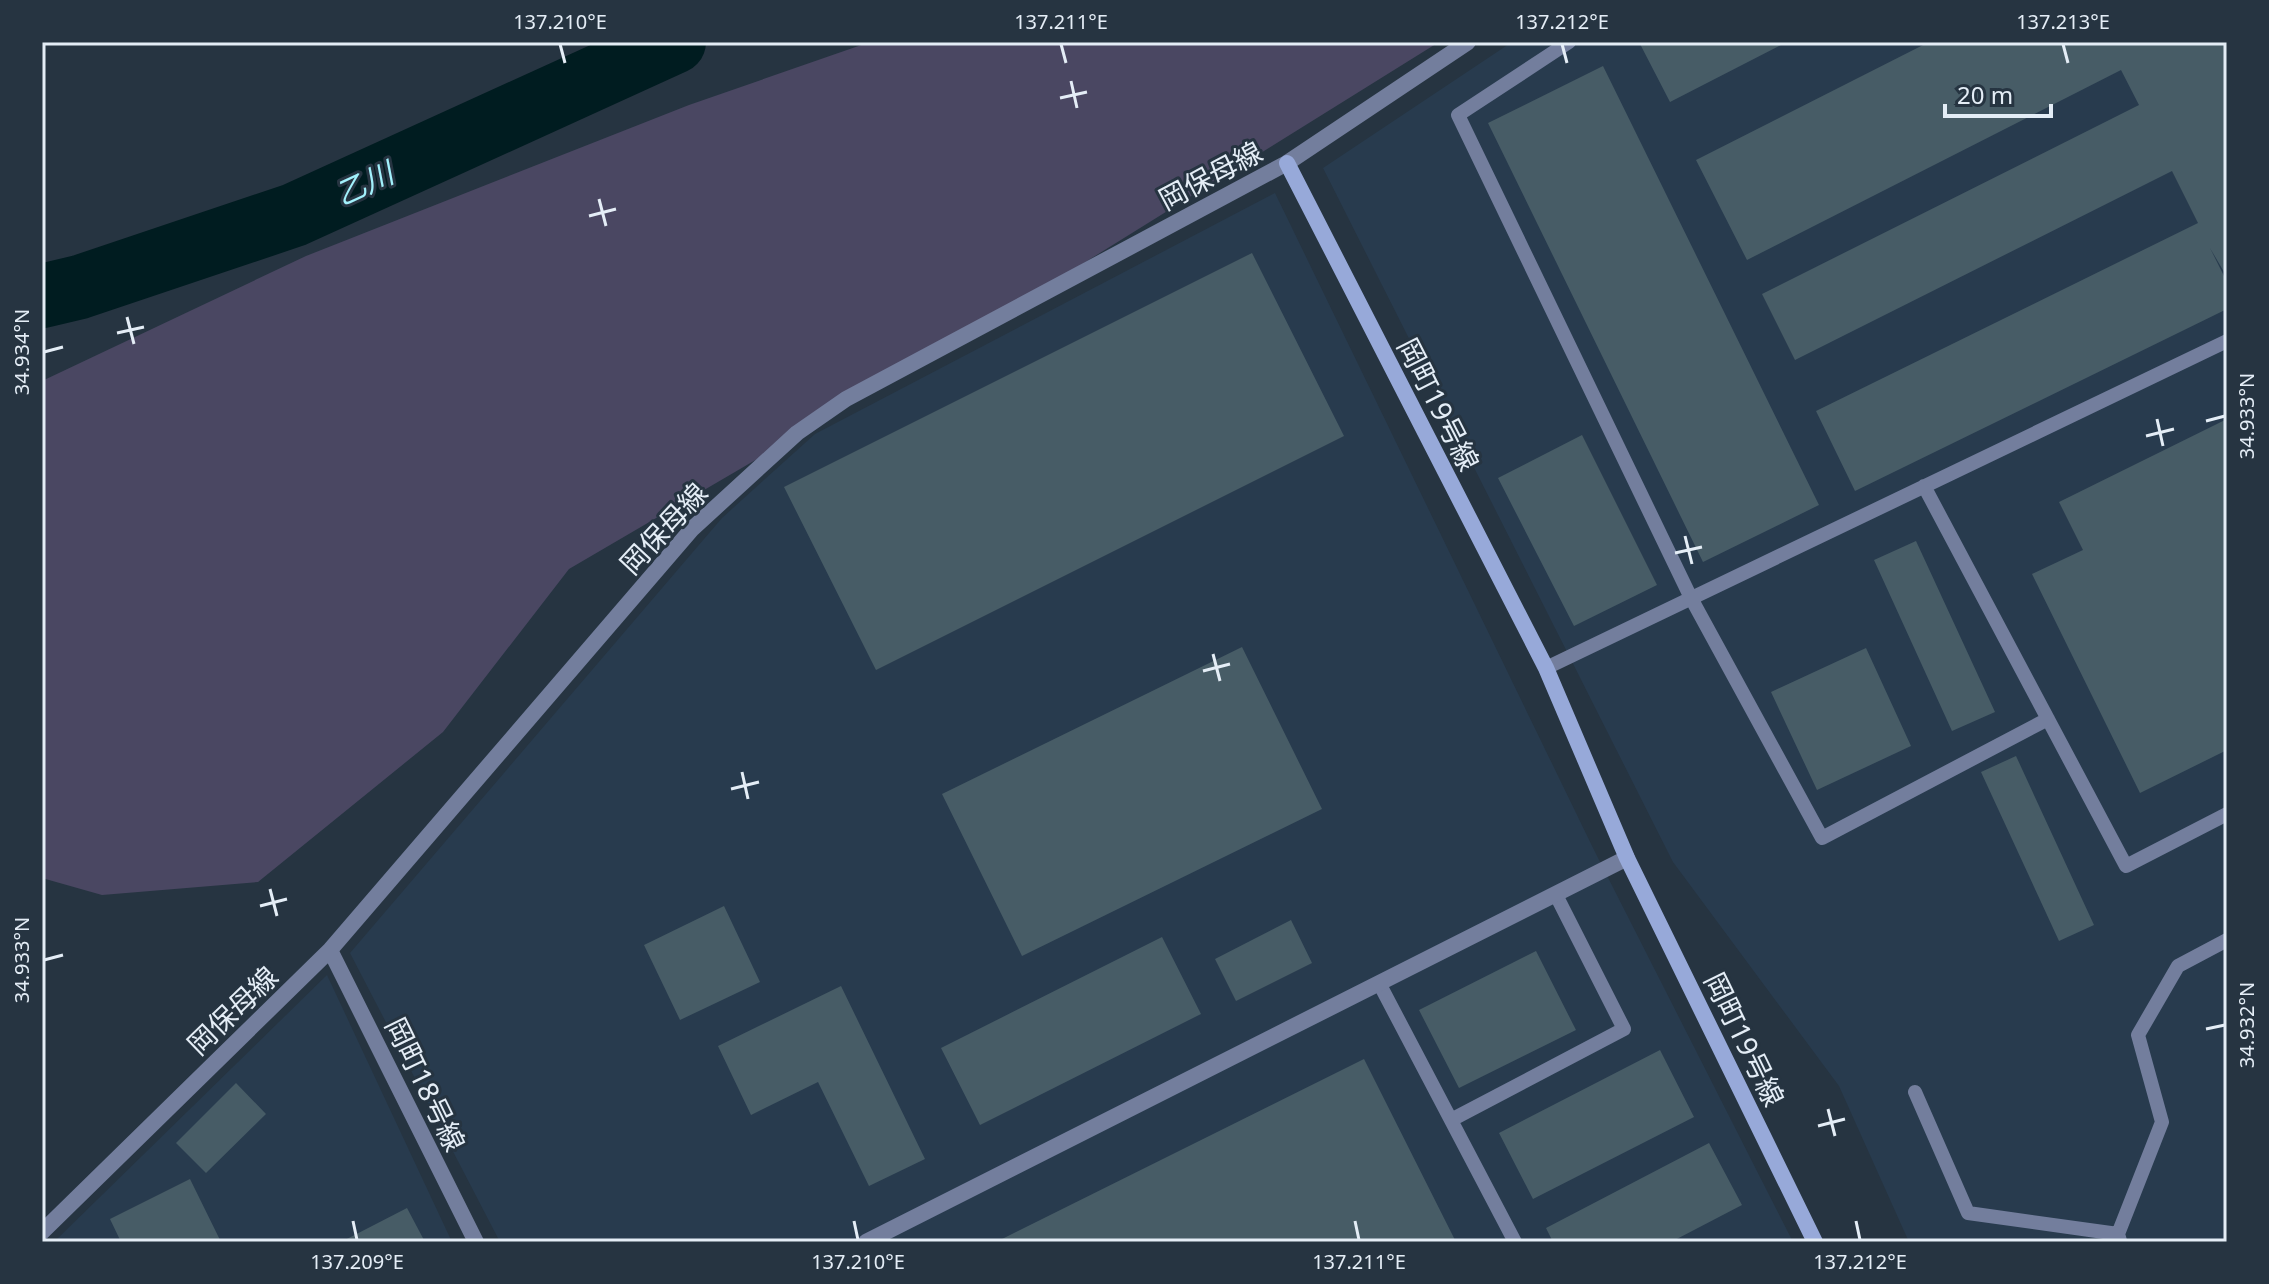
<svg xmlns="http://www.w3.org/2000/svg" width="2269" height="1284" viewBox="0 0 2269 1284" font-family="'Noto Sans','Noto Sans JP',sans-serif">
<rect width="100%" height="100%" fill="#263441"/>
<path fill="#283b4e" d="M1512,42h715v1200h-318l-70,-156 -166,-224 -350,-694z
M1275,193l318,655 200,394h-1293l-150,-289 372,-435 93,-84z
M327,975l125,267h-398z"/>
<path fill="#4a4762" d="M870,42h569l-487,303 -383,224 -126,163 -185,150 -156,13 -60,-17v-497l264,-125 383,-151z"/>
<g fill="none" stroke-linecap="round" stroke-linejoin="round">
<path stroke="#001c20" stroke-width="64" d="M42,296l38,-9 214,-72 380,-173"/>
</g>
<path fill="#475c66" d="M1639,42h148l-117,60z
M1929,42h298v235l-17,-29 17,34v27l-372,182 -39,-80 382,-188 -26,-52 -377,189 -33,-66 377,-189 -18,-35 -374,190 -51,-100z
M1603,66l216,439 -116,57 -215,-439z
M1252,253l92,183 -468,234 -92,-183z
M2225,420l2,330 -87,43 -108,-219 51,-24 -24,-48z
M1582,435l75,150 -83,41 -76,-148z
M1916,541l79,171 -43,19 -78,-171z
M1242,647l80,162 -300,147 -80,-162z
M1866,648l45,98 -94,44 -46,-98z
M2016,756l78,169 -35,16 -78,-169z
M724,906l36,76 -80,38 -36,-75z
M1291,920l21,43 -76,38 -21,-42z
M1162,937l39,77 -221,111 -39,-77z
M1536,951l40,79 -117,58 -40,-78z
M841,986l84,173 -56,27 -51,-104 -67,33 -33,-69z
M1660,1050l34,67 -161,82 -34,-66z
M1364,1059l92,183h-460z
M236,1083l30,31 -60,59 -30,-30z
M1709,1143l33,62 -71,37h-118l-7,-14z
M190,1179l31,63h-100l-11,-23z
M407,1208l18,34h-84z"/>
<g fill="none" stroke-linecap="round" stroke-linejoin="round">
<path stroke="#737e9d" stroke-width="14" d="M1569,42l-111,73 233,483 131,240 226,-119
M1924,486l202,380 101,-52
M1546,668l681,-327
M1379,983l136,259
M1915,1092l53,121 150,21 2,7
M1451,1120l173,-91 -68,-134
M2118,1234l44,-112 -24,-87 40,-69 49,-26"/>
<path stroke="#737e9d" stroke-width="16" d="M330,950l146,292
M42,1232l288,-282 362,-421 105,-96 49,-34 441,-236 181,-121
M866,1242l761,-384"/>
<path stroke="#97a9d9" stroke-width="16" d="M1287,163l259,505 81,190 188,384"/>
</g>
<path fill="none" stroke="#e4edf6" stroke-width="3" d="M560,44l5,19M1061,44l5,19M1562,44l5,19M2063,44l5,19M1071,81l6,27M1060,98l27,-6M599,199l7,27M589,216l27,-7M127,317l7,27M117,333l27,-6M44,352l19,-5M2157,419l6,27M2206,421l19,-5M2146,436l28,-7M1685,536l7,28M1675,553l27,-6M1213,654l7,27M1203,671l27,-7M742,772l6,27M731,789l28,-7M270,889l7,27M260,906l27,-7M44,960l19,-5M2206,1029l19,-4M1828,1109l7,27M1818,1126l27,-7M353,1221l4,19M854,1221l4,19M1355,1221l4,19M1856,1221l4,19"/>
<g text-anchor="middle" dominant-baseline="central" stroke-width="6" stroke-linejoin="round" paint-order="stroke">
<g font-size="28" fill="#e4edf6" stroke="#263441">
<text transform="translate(1210 175) rotate(-28)">岡保母線</text>
<text transform="translate(1439 404) rotate(63)">岡町19号線</text>
<text transform="translate(663 528) rotate(-47)">岡保母線</text>
<text transform="translate(232 1010) rotate(-44)">岡保母線</text>
<text transform="translate(1745 1039) rotate(64)">岡町19号線</text>
<text transform="translate(426 1084) rotate(64)">岡町18号線</text>
</g>
<g font-size="30" font-style="italic" fill="#a2f1fc" stroke="#263441">
<text transform="translate(364 183) rotate(-25)">乙川</text>
</g>
</g>
<rect width="2269" height="1284" fill="none" stroke="#263441" stroke-width="88"/>
<path d="M1945 104v12h106v-12" fill="none" stroke="#e4edf6" stroke-width="4"/>
<text x="1957" y="104" font-size="24" fill="#e4edf6" stroke="#263441" stroke-width="6" paint-order="stroke">20 m</text>
<rect x="44" y="44" width="2181" height="1196" fill="none" stroke="#e4edf6" stroke-width="3"/>
<g font-size="20" text-anchor="middle" fill="#e4edf6">
<text x="560" y="29">137.210°E</text>
<text x="1061" y="29">137.211°E</text>
<text x="1562" y="29">137.212°E</text>
<text x="2063" y="29">137.213°E</text>
<text transform="translate(22 352) rotate(-90)" y="7">34.934°N</text>
<text transform="translate(2247 416) rotate(-90)" y="7">34.933°N</text>
<text transform="translate(22 960) rotate(-90)" y="7">34.933°N</text>
<text transform="translate(2247 1025) rotate(-90)" y="7">34.932°N</text>
<text x="357" y="1269">137.209°E</text>
<text x="858" y="1269">137.210°E</text>
<text x="1359" y="1269">137.211°E</text>
<text x="1860" y="1269">137.212°E</text>
</g>
</svg>
